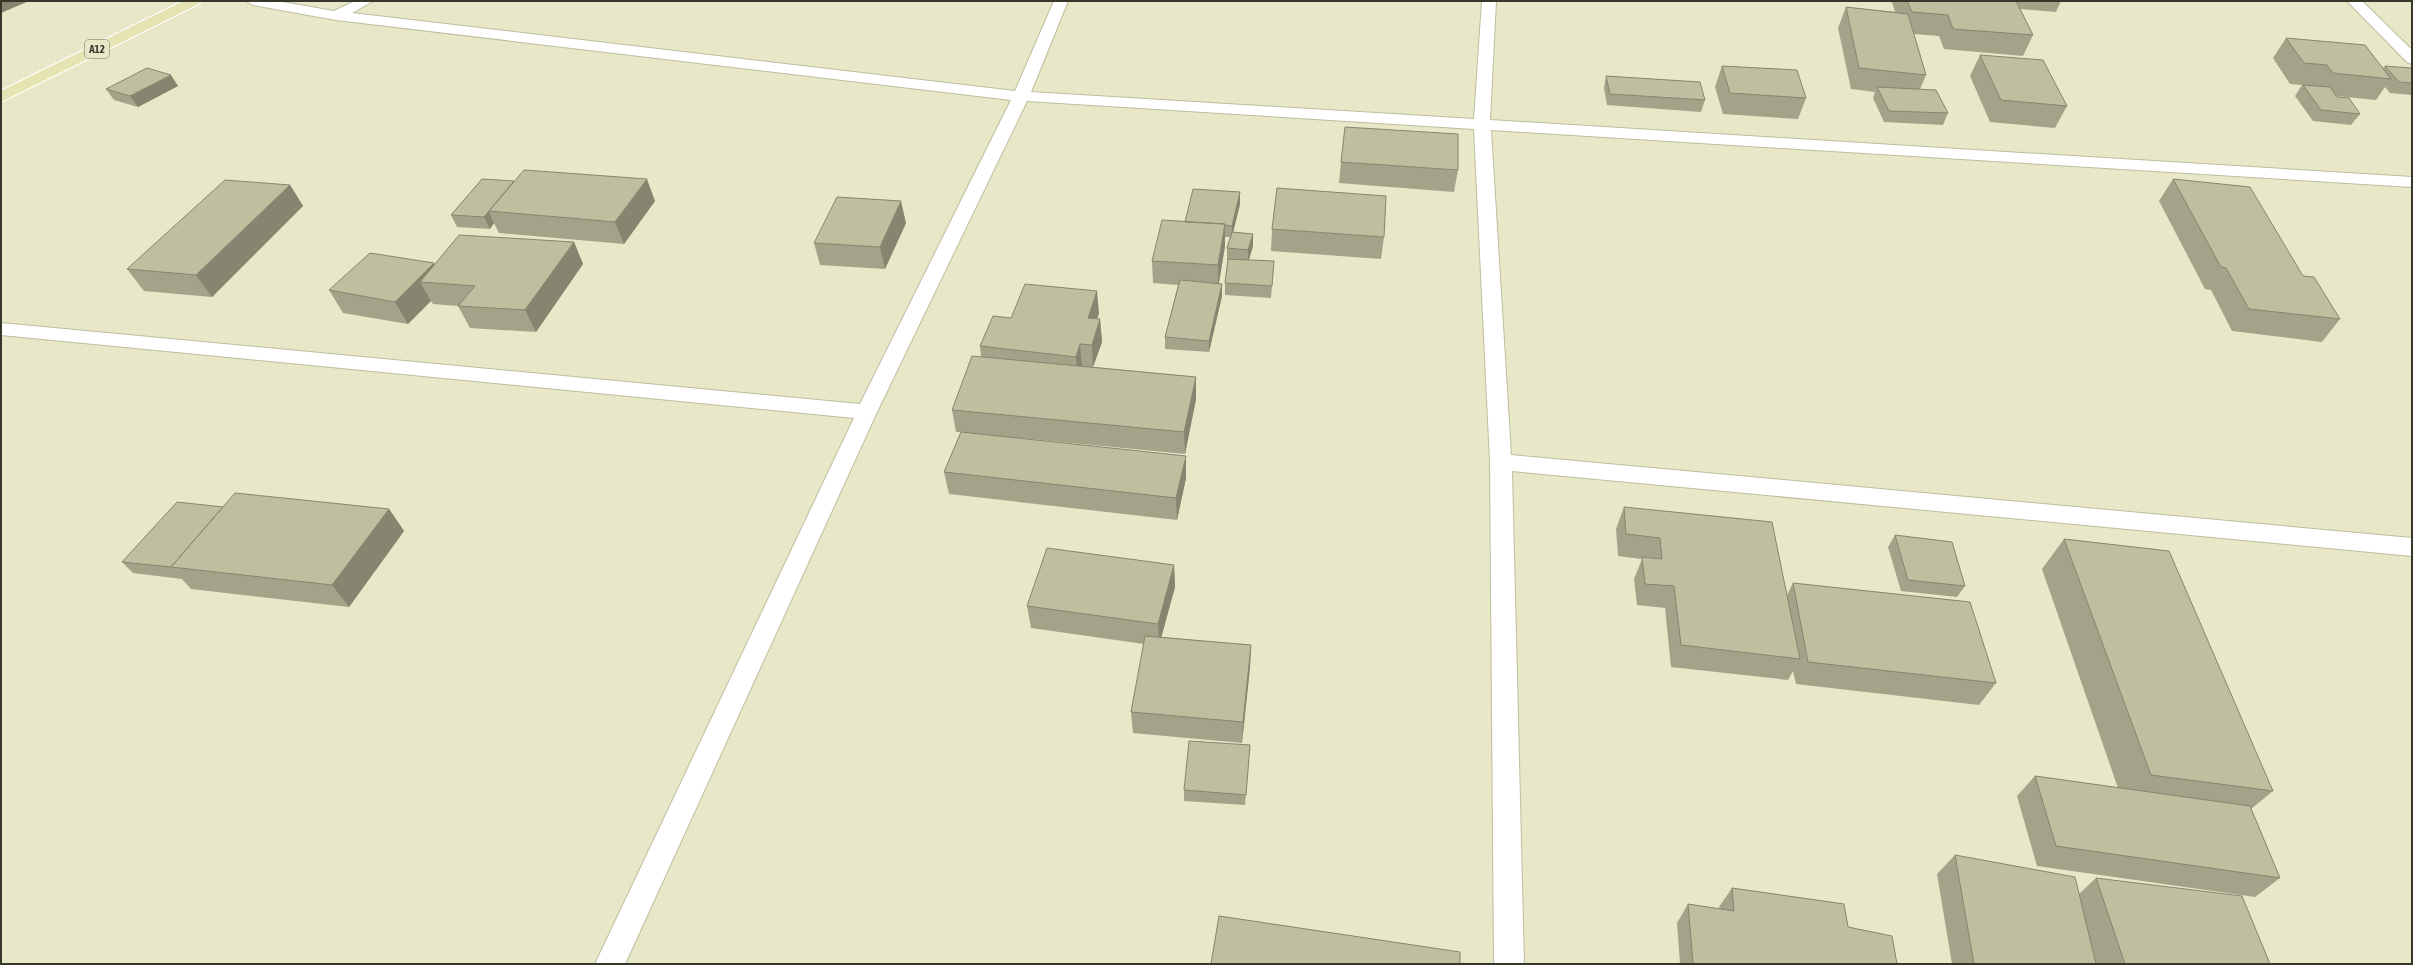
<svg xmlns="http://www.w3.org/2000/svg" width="2413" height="965" viewBox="0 0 2413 965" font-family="'Asap Condensed',sans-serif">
<rect width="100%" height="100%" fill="#e8e7c7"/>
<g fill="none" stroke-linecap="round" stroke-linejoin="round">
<g stroke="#bebe9f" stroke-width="2">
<path id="minor" d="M246,1h31l57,10 21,-10h18l-21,12 663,78 39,-90h14l-37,91 443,27 8,-118h14l-6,119 922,57v10l-921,-57 20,325 901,83v18l-900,-85 12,493h-30l-4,-502 -16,-333 -447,-28 -150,311 -252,552h-30l259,-546 -853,-83v-12l859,81 151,-304 -675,-80 -83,-15z
M2347,1h15l50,49v14l-5,-2z"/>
</g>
<g stroke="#fff" stroke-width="2">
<path id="primary" d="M183,1h18l-2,3 -198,98v-11z"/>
</g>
<use href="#minor" fill="#fff" fill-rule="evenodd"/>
<use href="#primary" fill="#e5e4b2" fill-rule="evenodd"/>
</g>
<path fill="#a4a389" d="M1892,1h169l-5,11 -36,-3 13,26 -10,21 -79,-7 -5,-13 -25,-2 12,41 -6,14 28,24 -5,12 -59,-3 -11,-24 2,-6 -24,-3 -13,-61 8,-21 49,5 -3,-10z
M2286,38l97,30 2,-2 27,3v26l-22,-2 -5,-6 -9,13 -40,-4 24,18 -9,11 -38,-4 -18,-25 7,-11 -12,-1 -17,-26z
M1980,55l87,51 -12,22 -65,-6 -20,-46z
M1722,66l84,32 -8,21 -75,-5 -8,-27z
M1606,76l99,24 -4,12 -94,-7 -3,-17z
M178,86l-40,21 -24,-7 -8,-11z
M1341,162l117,8 -4,22 -115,-9z
M482,179l173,22 -31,43 -125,-11 -5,-10 -4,6 -33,-2 -6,-12z
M2173,179l130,97 37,43 -18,23 -90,-11 -21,-41 -6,-1 -46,-88z
M290,185l13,21 -91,91 -68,-6 -17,-22z
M1240,192v12l-7,28 20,2v12l-4,14 24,13 -2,25 -46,-3v-12l3,-23h-1v-12l3,-11h-5v9l-6,37 3,13 -13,56 -44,-3v-12l13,-52 -25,-2 -1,-22 33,-39z
M906,223l-21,46 -65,-4 -6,-22z
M1272,229l112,8 -3,22 -110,-8z
M574,242l9,22 -47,68 -66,-4 -12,-22 -25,-2 -2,-3 -23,23 -65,-11 -14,-23 106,-26z
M1099,313l-2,6h3l2,23 -9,25 103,10v22l-11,55 -165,-16 166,40 -9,42 -228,-26 -5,-22 17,-40h-5l-4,-22 29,-53 -1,-11 31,-28z
M223,507l166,2 15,22 -55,76 -158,-18 -9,-10 -49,-6 -11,-11z
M1624,507l163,88 6,-12 203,100 -17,22 -183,-21 -3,-13 -5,9 -117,-13 -6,-59 -28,-3 -3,-26 8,-20 -24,-3 -2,-27z
M1895,535l70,51 -8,11 -56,-6 -13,-44z
M2064,539l209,252 -22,18 29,69 -25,19 -218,-31 -20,-70 18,-20 83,12 -76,-219z
M1174,565l1,22 -14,50 90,8 -1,22 -8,76 -109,-10 -2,-21 13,-68 -113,-16 -4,-22z
M1250,745l-5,60 -61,-4v-11z
M1955,855l124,39 17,-16 174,86h-318l-15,-90z
M1732,888l116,39 49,37h-217l-3,-41 11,-19 32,5 -1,-2z"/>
<path fill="#86856f" d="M1,1h28l-28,12z
M171,75l7,11 -40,21 -8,-11z
M647,179l8,22 -31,43 -9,-22z
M290,185l13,21 -91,91 -16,-22z
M1240,192v12l-8,33v-11z
M901,201l5,22 -21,46 -5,-22z
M489,212l5,11 -4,6 -6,-12z
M1225,224v22l-7,42v-23z
M1253,234v12l-5,16v-12z
M574,242l9,22 -47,68 -11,-22z
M434,263l11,21 -25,-2 11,19 -23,23 -13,-22z
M1222,284v12l-13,56v-11z
M1097,291l2,22 -9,27 -2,-22z
M1100,319l2,23 -9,25 -1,-22z
M1080,344l2,22 -4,13 -2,-22z
M1196,377v22l-11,55 -1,-22z
M1186,456v22l-9,42 -1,-22z
M389,509l15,22 -55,76 -17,-22z
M1174,565l1,22 -16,59 -1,-22z
M1251,645l-1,22 -8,76 1,-21z"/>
<path fill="#bfbe9f" stroke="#86856f" d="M1907,1h109l17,34 -80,-6 -5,-14 -36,-3z
M1846,7l62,7 18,61 -67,-7z
M2286,38l79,7 26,34 -58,-6 -6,-8 -23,-2z
M1980,55l63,5 24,46 -66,-6z
M1722,66l75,4 9,28 -76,-5z
M2385,66l26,2 1,1v14l-13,-1z
M147,68l24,7 -41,21 -24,-7z
M1606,76l94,6 5,18 -95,-6z
M2303,85l27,2 7,10 12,1 11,16 -39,-4z
M1877,87l59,3 12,23 -59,-2z
M1345,127l113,7v36l-117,-8z
M524,170l123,9 -32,43 -126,-11z
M482,179l32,2 -30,36 -33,-2z
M2173,179l77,8 53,89 11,1 26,42 -91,-10 -23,-41 -5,-1z
M225,180l65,5 -94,90 -69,-6z
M1277,188l109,8 -2,41 -112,-8z
M1193,189l47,3 -8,34 -7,-1v-1l-40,-2z
M837,197l64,4 -21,46 -66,-4z
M1162,220l63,4 -7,41 -66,-4z
M1232,232l21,2 -5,16 -21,-2z
M459,235l115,7 -49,68 -67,-4 17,-20 -55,-4z
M370,253l64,10 -39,39 -66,-12z
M1228,259l46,2 -2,25 -47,-3z
M1180,280l42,4 -13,57 -44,-4z
M1025,284l72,7 -9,27 12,1 -8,26 -12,-1 -4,13 -96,-11 13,-30 18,2z
M972,356l224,21 -12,55 -232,-22z
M961,432l225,24 -10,42 -232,-26z
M235,493l154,16 -57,76 -161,-18z
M177,502l46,5 -52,60 -49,-5z
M1624,507l148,15 28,137 -119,-14 -7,-59 -29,-2 -3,-27 20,2 -2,-21 -34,-4z
M1895,535l57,7 13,44 -57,-6z
M2064,539l105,12 104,240 -122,-16z
M1047,548l127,17 -16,59 -131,-18z
M1793,583l177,19 26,81 -188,-21z
M1145,636l106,9 -8,77 -112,-10z
M1189,741l61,4 -4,50 -62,-5z
M2035,776l215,30 30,72 -224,-32z
M1955,855l120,22 21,87h-122z
M2096,878l146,18 28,68h-145z
M1732,888l112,16 4,23 44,9 5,28h-204l-5,-60 46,7z
M1219,916l241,36v12h-249z"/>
<g text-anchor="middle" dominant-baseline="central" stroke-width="4" stroke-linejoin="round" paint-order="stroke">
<rect fill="#e8e7c7" stroke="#6c6c5a" stroke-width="1" x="85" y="40" width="24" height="18" rx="3"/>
<g font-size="11" font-weight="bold" fill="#37372b">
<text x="97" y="49">A12</text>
</g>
</g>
<rect width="2413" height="965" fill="none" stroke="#37372b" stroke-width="4"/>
</svg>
